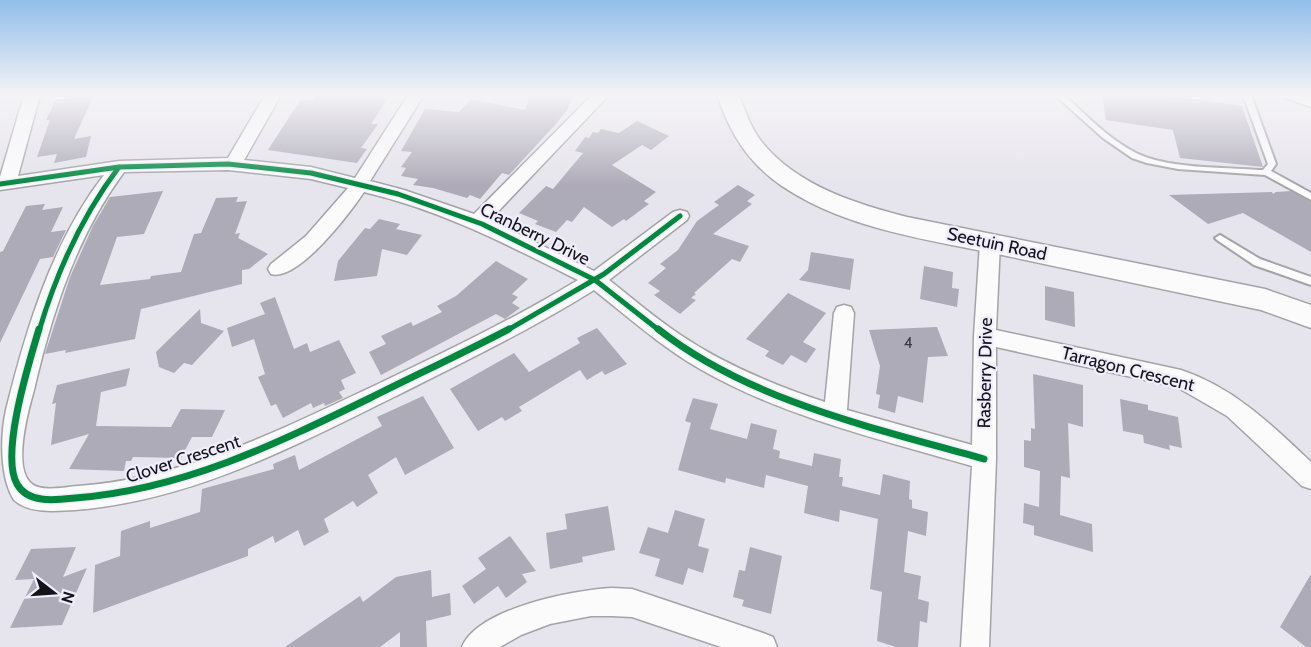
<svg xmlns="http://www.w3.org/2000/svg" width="1311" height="647" viewBox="0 0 1311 647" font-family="Cabin,sans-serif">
<rect width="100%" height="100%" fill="#e6e4ec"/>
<path fill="#aeabb8" d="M94,95l-20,44 17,-3 -5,21 -32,6 3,-9 -20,3 13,-37h-4l10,-20z
M316,95h74l-19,29h7l-17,24 6,1 -10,14 -89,-13 33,-51 12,1z
M530,95h43l-5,14 -13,16 -46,50 -7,-2 -22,26 -10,-4 -3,3 -34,-10 -20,-3 5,-6 -17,-3 5,-8 -5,-1 11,-15 -11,-1 24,-42 34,3 12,-13 54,11z
M1102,95h62l78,11 21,61 -83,-9 -7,-28 -67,-10z
M637,121l32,15 -18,14 -9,-5 -30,20 44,27 -12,9 5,3 -23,17 -2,-2 -12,8 -28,-20 -12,15 -5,-2 -11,12 -21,-8 3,-3 -19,-8 27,-27 7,3 30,-36 -8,-2 10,-14 4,1 4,-6 5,1 3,-4 18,4z
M738,185l17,10 -8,6 5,3 -39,30 36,12 -9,16 -8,-3 -38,34 2,1 -5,4 5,2 -16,14 -26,-19 6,-4 -12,-8 18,-15 -6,-4 18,-14 19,-29 22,-16 -5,-3z
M163,191l-19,43 -27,3 -17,48 50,-6 1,-3 30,-4 13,-38 7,-1 15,-35 22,-1 -2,5 11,-1 -12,33 5,-1 -2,5 30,16 -19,15 -7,1v14l-101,25 -6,30 -70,14 1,-3 -21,4 25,-77 23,-51 17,-29z
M1291,191l20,11v50l-68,-39 -35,11 -39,-29 103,-3 1,2 3,-2z
M45,204l-3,6 21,-3 -12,25 15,-2 -13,27 -13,2 -40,84v-91l3,-1 23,-45z
M379,219l21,5 -4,5 26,6 -15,20 -25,-6 -5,27 -43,5 4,-20 27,-33 5,1z
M811,252l43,7 -4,31 -51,-10 9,-10z
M496,261l32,18 -16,15 6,3 -6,6 8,5 -15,11 -9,-5 -115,61 -12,-23 17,-8 -5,-8 30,-14 2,4 29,-14 -5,-6 19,-10z
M924,266l29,6 -1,16 7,1 -2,18 -37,-8z
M1045,286l29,6 1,35 -30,-7z
M788,293l38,20 -23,29 13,7 -10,14 -15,-8 -8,10 -18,-9 4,-5 -23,-12z
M275,297l19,52 13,-6 3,9 29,-12 17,33 -15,7 4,9 -6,3 4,6 -18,8 -1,-3 -11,5 -2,-5 -28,15 -7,-14 -5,2 -13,-29 7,-3 -11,-35 -22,8 -5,-19 38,-14 -5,-11z
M200,309l1,14 23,8 -32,34 -8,-2 -10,10 -15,-6 -3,-15z
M937,327l11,29 -20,1 -5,46 -25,-7 -3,17 -17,-5 2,-13 -4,-1 4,-28 -11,-36z
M597,328l30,36 -22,11 -3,-4 -15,9 -7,-10 -61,37 3,4 -17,10 -3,-4 -24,14 -28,-42 64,-36 15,19 51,-29 -3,-5z
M130,368l-4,18 -25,6 -5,34 75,1 10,-18 44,1 -13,27h-20l-11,21 -48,-1 -2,4h-5l-2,10 -55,-2 20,-35 -38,11 5,-42 -4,1 5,-19z
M1033,374l50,11v42l-15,-4 2,55 -9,-2 -1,39 32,9 1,28 -59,-17v-9l-11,-3 1,-20 15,4 1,-36 -16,-4v-27l7,1v-13l4,1z
M423,396l31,52 -49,27 -9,-18 -28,18 10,18 -21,14 -4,-6 -29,18 5,13 -25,14 -6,-16 -23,13 -2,-7 -25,13v7l-155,57 2,-48 25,-9 1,-25 29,-10v7l50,-16 2,-23 72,-20 -1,-5 22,-9 4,15 83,-44 -5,-9z
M693,398l25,6 -8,25 37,10 4,-16 26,7 -4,19 7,2 -1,7 33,8 2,-13 27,6 -2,18h4l-1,9 38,9 3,-21 27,7 -1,18 3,1v8l16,4 -2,24 -18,-5 -4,41 17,4 -3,23 11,3 -2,21 -7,-2 -2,26h-22l-19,-6 5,-49 -12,-3 8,-70 -38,-9 -1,12 -35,-9 4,-27 -42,-11 -2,13 -38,-10 -1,5 -47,-13 13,-47 -6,-2z
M1120,399l28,6v5l30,7 4,31 -13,-3 1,5 -26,-7 -1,-8 -20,-4z
M608,506l7,44 -33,7 1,5 -33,7 -4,-36 21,-4 -2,-15z
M675,510l30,9 -7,27 11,3 -6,24 -15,-5 -5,17 -28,-9 5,-17 -21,-6 9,-26 20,6z
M510,536l26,35 -14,3 5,8 -21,16 -8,-12 -24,18 -12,-18 24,-17 -8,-11z
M76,547l-13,30 24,-9 -25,57 -52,3 24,-49 -19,1 16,-31z
M750,547l32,9 -11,58 -29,-8 2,-6 -11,-3 6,-27 6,1z
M431,570l1,27 18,-4 1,22 -25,6 1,26h-27v-15l-20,15h-95l75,-51 3,6 33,-25z
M1311,574v73h-5l-26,-20z"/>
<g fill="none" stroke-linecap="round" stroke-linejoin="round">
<g stroke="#a3a3a8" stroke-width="4">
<path id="lane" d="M1055,95h9c22,20 44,44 72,58 32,16 87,14 123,17h4l5,-6 -25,-69h8l25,69 -5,7 40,22v7l-46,-25 -87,-6 -31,-6 -15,-5 -29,-20z
M1220,235l40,24 51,18v8l-57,-20 -37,-25 -2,-2z"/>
</g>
<g stroke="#a3a3a8" stroke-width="3">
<path id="street" d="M24,95h16l-22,81 101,-15 109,-3 37,-63h16l-37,65 67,7 44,11 53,-83h16l-54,86 34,9 70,24 118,-119h17l-119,125 104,51 79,-59 7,-2 7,2 2,4 -2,4 -78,60c23,18 46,38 70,54 44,30 95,51 146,68l9,-89 3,-6 7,-2 7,2 3,6 -7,97 125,35 2,-109 6,-93 3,-5 7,-2 7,2 3,5 -4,87 185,40c52,17 91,55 130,92v27l-9,-3 -75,-70 -50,-29 -181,-40v112l-7,188h-28l11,-181c-90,-26 -191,-50 -272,-97 -38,-22 -71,-51 -106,-79 -64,40 -132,73 -200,107 -102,50 -203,104 -319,113 -19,1 -46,4 -61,-10 -14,-22 -14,-63 -8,-90 20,-81 46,-168 98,-235l-104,15v-13zM228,170l83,9 37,9 -42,48 -35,28 -3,5 3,5c27,8 79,-61 93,-82 77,18 144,53 214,88 -64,39 -131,71 -198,103 -98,46 -193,95 -302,103 -12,1 -36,6 -46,-2 -20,-15 -4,-73 2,-94 18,-77 42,-153 90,-218z
M1283,95l28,2v10l-26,-9z
M612,588l20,1 131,44 10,4 4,10h-56l-89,-30 -20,-1h-21l-41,8 -29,11 -21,12h-38c16,-39 112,-57 150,-59z"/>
</g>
<g stroke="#a3a3a8" stroke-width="3">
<path id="secondary" d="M717,95h22c6,16 12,33 22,46 34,44 95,63 146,76l358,72 46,16v23l-50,-18c-85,-18 -170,-36 -254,-54 -76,-16 -160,-26 -225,-70 -34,-23 -52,-53 -65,-91z"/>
</g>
<use href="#lane" fill="#fbfbfc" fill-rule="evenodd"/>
<use href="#street" fill="#fbfbfc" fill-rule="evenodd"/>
<use href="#secondary" fill="#fbfbfc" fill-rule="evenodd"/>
<g stroke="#f0eefe" stroke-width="8">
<path id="cycleway-far1" d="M0,184l119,-17 109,-3 83,9 87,21 84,30 113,56 65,51
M39,331c18,-60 42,-114 80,-164
M506,331l98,-57 76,-58"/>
</g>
<g stroke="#f0eefe" stroke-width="10">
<path id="cycleway" d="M39,329c-10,34 -39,125 -22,155 11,20 39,16 58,14 107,-8 201,-54 295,-100 46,-23 93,-45 139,-69
M658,329c91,72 217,99 326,130"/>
</g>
<use href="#cycleway-far1" stroke="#00873e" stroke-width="5"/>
<use href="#cycleway" stroke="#00873e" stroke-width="7"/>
</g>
<linearGradient id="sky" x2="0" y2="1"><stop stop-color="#91beea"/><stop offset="0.51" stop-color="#f4f3f6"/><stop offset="1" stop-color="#f4f3f6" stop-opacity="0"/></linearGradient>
<rect width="1311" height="186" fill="url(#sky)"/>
<g text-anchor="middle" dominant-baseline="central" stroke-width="4.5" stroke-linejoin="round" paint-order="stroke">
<g font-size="15" fill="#3a3941">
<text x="908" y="343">4</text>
</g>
<g font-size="18" fill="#141319" stroke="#f0eefe">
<text transform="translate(535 234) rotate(26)">Cranberry Drive</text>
<text transform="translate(997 244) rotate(12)">Seetuin Road</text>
<text transform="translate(1128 369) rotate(14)">Tarragon Crescent</text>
<text transform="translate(985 373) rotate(-89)">Rasberry Drive</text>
<text transform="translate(183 459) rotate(-18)">Clover Crescent</text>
</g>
</g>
<g transform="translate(54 593) rotate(107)" stroke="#f0eefe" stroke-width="4.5" paint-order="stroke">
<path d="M0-4.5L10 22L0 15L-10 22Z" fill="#141319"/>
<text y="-9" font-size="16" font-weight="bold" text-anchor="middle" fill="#141319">N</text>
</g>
</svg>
